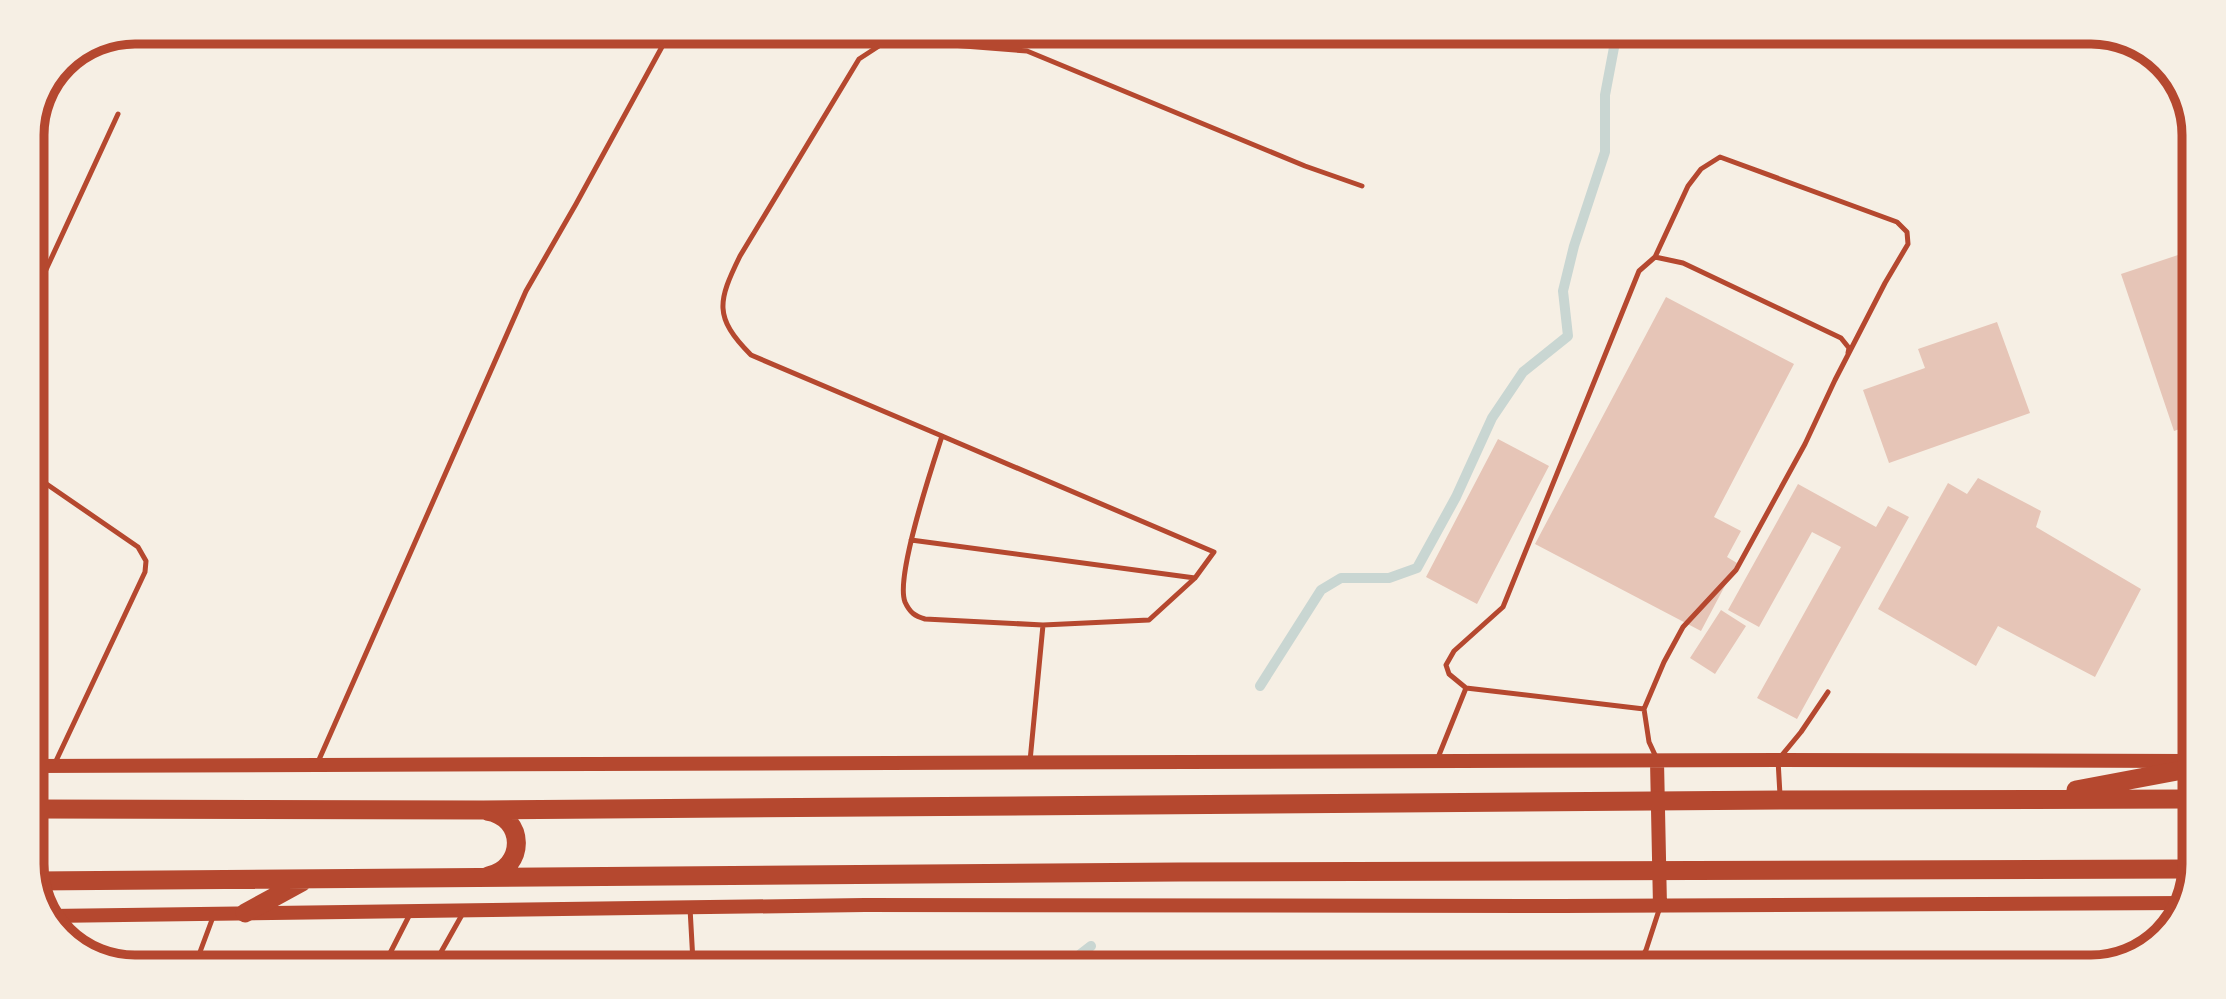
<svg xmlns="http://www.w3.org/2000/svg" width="2226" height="999" viewBox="0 0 2226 999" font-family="'Source Sans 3',sans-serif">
<rect width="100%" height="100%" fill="#f6efe4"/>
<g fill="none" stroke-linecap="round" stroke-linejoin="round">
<path stroke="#c9d6d2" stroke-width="10" d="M1260,686l61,-96 20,-12h48l28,-10 39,-71 36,-79 31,-46 45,-36 -5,-45 11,-45 31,-94v-57l11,-58
M1069,963l22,-17"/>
</g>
<path fill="#e6c5b7" d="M2193,250l-2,175 -17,6 -53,-157z
M1666,297l128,67 -80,153 27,14 -14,26 10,6 -36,68 -166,-87z
M1997,322l33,91 -141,50 -26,-73 62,-22 -7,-19z
M1498,439l51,27 -72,138 -51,-27z
M1978,478l63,33 -5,16 105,62 -46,88 -97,-51 -22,40 -98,-57 70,-126 19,11z
M1798,484l78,43 12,-21 21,11 -112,202 -40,-21 84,-151 -29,-15 -53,95 -31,-17z
M1721,610l25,16 -31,48 -25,-16z"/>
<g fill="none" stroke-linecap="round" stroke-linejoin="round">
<path stroke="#b5482f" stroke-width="5" d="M1655,257l33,-71 13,-17 19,-12 177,65 10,10 1,12 -23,39 -50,97 -30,64 -69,126 -53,57 -19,35 -20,47 5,33 7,15
M32,300l86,-186
M942,436l-191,-81c-38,-38 -33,-54 -11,-99l119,-197 23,-15 31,-2 114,9 278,115 57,20
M942,436l272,116 -19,26 -46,42 -106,5 -118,-6c-10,-3 -15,-6 -20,-17 -10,-25 27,-135 37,-166z
M32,474l106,73 8,14 -1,11 -90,191
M911,540l284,38
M1644,709l-178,-21 -17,-14 -3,-9 8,-14 49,-44 136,-336 16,-14 28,6 158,75 8,10 -1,5
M1437,760l29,-72
M1030,761l13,-136
M318,762l208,-471 50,-87 93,-170
M1780,795l-2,-35 23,-28 27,-40
M690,908l3,54
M197,960l16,-43
M386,961l24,-47
M436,961l27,-48
M1637,966l9,-16 14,-43"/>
<path stroke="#b5482f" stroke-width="14" d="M1657,761l3,145
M32,766l1746,-6 410,1
M49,916l816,-11 697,1 624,-3"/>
<path stroke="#b5482f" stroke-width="19" d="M2076,790l112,-21
M32,809l451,1 1298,-10 407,-1
M487,811c39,6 39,57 1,65
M35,881l1144,-9 1008,-3
M245,913l57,-31"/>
</g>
<path d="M0 0H2226V999H0ZM135 44H2091A91 91 0 0 1 2182 135V864A91 91 0 0 1 2091 955H135A91 91 0 0 1 44 864V135A91 91 0 0 1 135 44Z" fill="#f6efe4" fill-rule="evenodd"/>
<path fill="none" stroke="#b5482f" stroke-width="9" d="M135 44H2091A91 91 0 0 1 2182 135V864A91 91 0 0 1 2091 955H135A91 91 0 0 1 44 864V135A91 91 0 0 1 135 44Z"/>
</svg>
